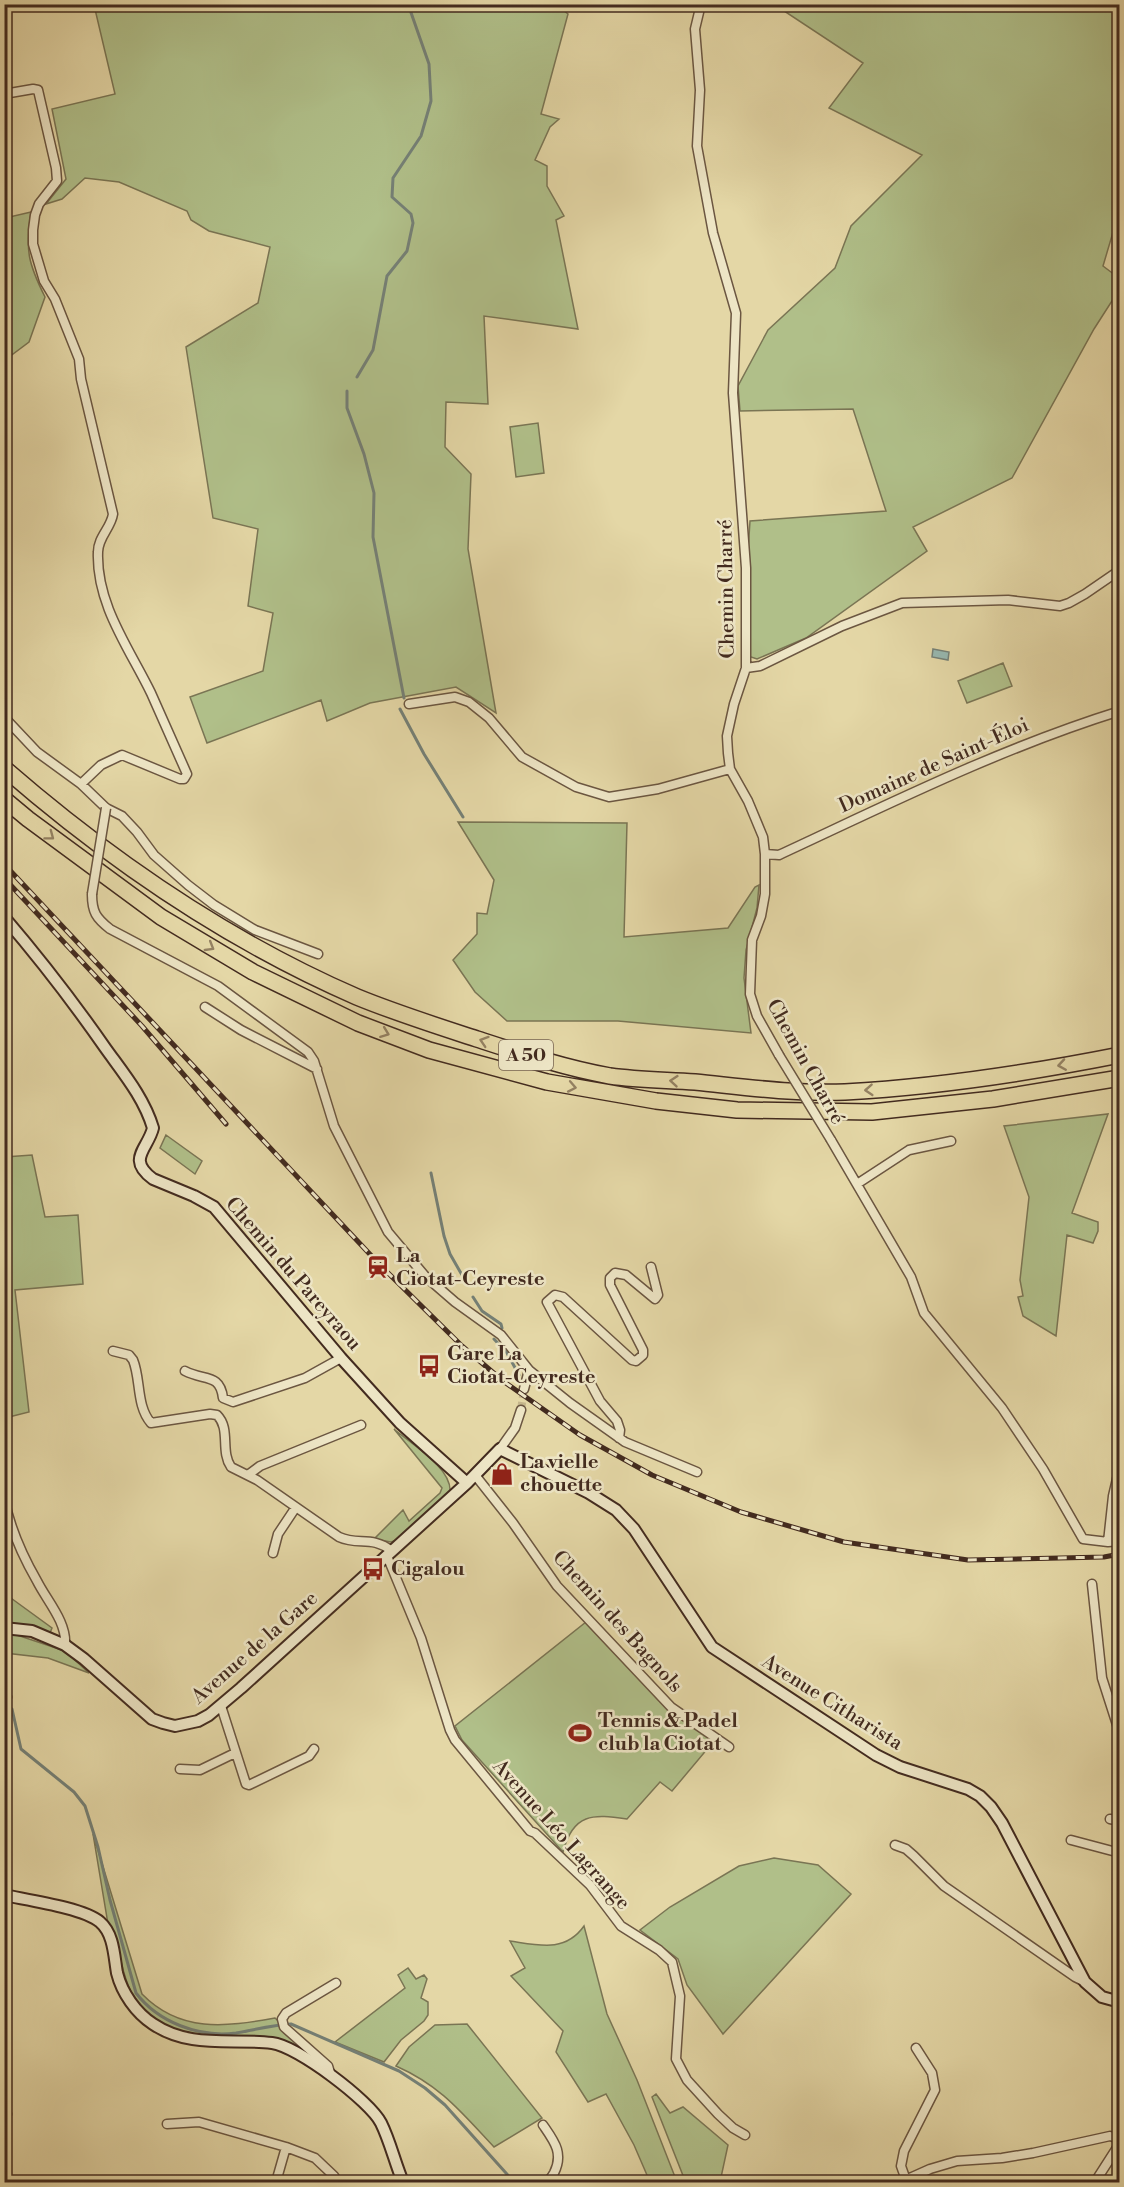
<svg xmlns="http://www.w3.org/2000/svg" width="1124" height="2187" viewBox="0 0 1124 2187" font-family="'Libre Bodoni',serif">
<rect width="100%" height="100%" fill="#e4d7a6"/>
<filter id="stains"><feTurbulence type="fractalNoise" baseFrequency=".00333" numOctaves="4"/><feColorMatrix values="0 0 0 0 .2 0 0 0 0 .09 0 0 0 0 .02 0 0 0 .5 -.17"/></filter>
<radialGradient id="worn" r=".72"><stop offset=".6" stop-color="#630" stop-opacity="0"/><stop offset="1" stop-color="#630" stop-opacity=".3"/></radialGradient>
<path fill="#b0bf89" stroke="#7a7554" stroke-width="1.5" d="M557,5l11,9 -27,100 18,5 -9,8 -15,33 12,6v20l17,30 -8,4 22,109 -94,-13 4,88 -42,-2 -1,45 26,27 -3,75 28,164 -40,-26 -86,16 -43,18 -6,-21 -114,43 -17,-46 73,-26 10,-58 -25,-7 10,-77 -45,-11 -27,-171 72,-44 12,-56 -61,-16 -18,-11 -4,-9 -68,-29 -34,-4 -23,21 -16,5 20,-25 -14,-70 63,-15 -21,-89z
M775,5h344v207l-16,54 16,12v12l-25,39 -82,149 -99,49 14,24 -121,87 -49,21 -9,-3v-104l2,-31 136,-10 -33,-102 -113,2 -2,-25 30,-56 67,-62 16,-42 71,-71 -93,-47 34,-45z
M31,212c-6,38 -3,51 14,85l-16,45 -24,18v-142z
M538,423l6,50 -28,4 -6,-50z
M1003,663l9,23 -45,17 -9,-22z
M458,822l169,1 -3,114 104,-9 27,-41 4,-2 -2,23 -11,42 -2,28 7,55 -133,-12h-111l-32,-29 -22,-32 24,-26v-21l10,1 7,-34z
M1108,1114l-36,99 26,9v9l-5,12 -26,-8 -11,101 -33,-20 -5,-19 5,-1 -3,-16 9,-83 -25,-71z
M166,1135l36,26 -7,13 -35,-26z
M32,1155l13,62 33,-2 5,69 -68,6 14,122 -24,6v-261z
M394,1429c17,15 59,39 56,64l-50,46 -9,3 -17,-3 29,-29 6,11 31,-28 2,-5z
M4,1593l48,35 -2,5 -45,-8z
M586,1622l79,84 23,18 26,17 -42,50 -12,-9 -33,37c-34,-5 -54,-6 -64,33l-101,-112 -7,-14z
M5,1635h12l48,16 24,22 -41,-15 -43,-5z
M93,1834l49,160c38,39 83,33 133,24l14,13 9,16c-7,-3 -15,-6 -22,-7 -50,-7 -114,6 -144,-46 -12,-22 -11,-48 -24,-70z
M774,1858l44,7 33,29 -128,140 -36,-49 -9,-26 -38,-29 30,-23 69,-41z
M584,1926l23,88 30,66 40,102h-27l-16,-37 -28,-51 -18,8 -32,-50 7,-21 -52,-55 14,-8 -15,-27c28,4 55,12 74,-15z
M408,1968l8,11 8,-4 3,4 -6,19 7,4v13l-4,6 -23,19 -17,22 -49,-20 70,-54 -7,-13z
M467,2024l75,94 -48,29c-33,-35 -53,-61 -98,-81l13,-19 26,-22z
M656,2094l14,19 13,-6 45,38 -8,37h-16l-20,-4 -32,-81z"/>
<path fill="#97b8b0" stroke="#758076" stroke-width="1.5" d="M933,649l16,3 -1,8 -16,-3z"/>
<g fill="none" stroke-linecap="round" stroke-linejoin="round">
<path stroke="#758076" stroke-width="3" d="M357,377l16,-27 14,-74 20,-25 6,-28 -2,-9 -19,-17 1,-19 28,-42 10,-35 -2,-37 -21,-60
M347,391v17l17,46 10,39 -1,44 31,161
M400,709l24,45 39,63
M431,1173l13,63 6,18 16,28
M473,1297l9,14 19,13 1,4
M494,1339l13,14 12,22
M12,1709l9,40 53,43 11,14 13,41 12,53 26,93c22,29 63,45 100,40 18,-3 36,-8 55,-9l108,47 26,17 20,17 69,77"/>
<path stroke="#c4b58b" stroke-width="8" stroke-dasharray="8 4" stroke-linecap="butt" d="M521,1410l3,-21"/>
<g stroke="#6b5641" stroke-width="11">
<path id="street" d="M701,4l-6,25 5,61 -3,56 16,87 23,80 -3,80 13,175v100l-12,36 -7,32 1,17 2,16 18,32 15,36 2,17v40l-4,22 -9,24 -2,54 7,22 22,39
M4,94l29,-5 5,1 18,78 1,13 -18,23 -4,11 -2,15v14l11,37 11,18 24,60 2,20 32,135c-2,14 -15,23 -15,38 -2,52 31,96 53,141 12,27 24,54 36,81l-3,5h-4l-58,-24 -21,10 -20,19
M746,668l14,-2 82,-40 60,-23 106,-3 52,6 9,-3 16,-9 35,-24
M409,704l46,-7 14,5 20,16 33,39 54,30 33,10 49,-8 72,-20
M4,717l33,35 44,32 25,24 16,8 15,16 17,23 34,30 26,20 41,25 63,24
M765,854l14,1c112,-52 222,-107 341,-144
M92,894c0,18 4,24 18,35l108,57 90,66 6,9 20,65 54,106 37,44 30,26 46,33 28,35 -5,19
M205,1007l36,23 76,39
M831,1140l80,137 13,36 78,95 41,61 40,70 25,3 12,-1
M857,1184l52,-34 42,-9
M113,1351l16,4 4,5c8,19 3,46 18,63l59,-9 7,1c14,14 3,36 14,52l26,13 82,57c20,9 32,-2 53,14
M529,1370l41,33 55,39 72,30
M185,1371c19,10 35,2 38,27l10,4 72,-24 36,-20
M619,1438l1,-8 -3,-9 -17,-20 -53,-99 8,-7 8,2 69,63 4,1 7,-6v-5l-33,-65v-7l5,-5 11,2 29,24 3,-4 -7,-28
M500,1449l15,-21 6,-18
M248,1475l12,-9 101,-41
M475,1475l38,48 44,63 114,121 58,40
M4,1498c6,30 18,57 33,83 10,20 30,41 28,64
M1108,1542l5,-46 7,-30
M273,1553l5,-19 18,-27
M387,1556l34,82 29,92 5,10 75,91 5,2 55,52 31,41 38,24 13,12 8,34 -4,63 11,21 31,34 15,14 12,7
M1092,1584l10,94 18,56
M4,1698l3,-1
M221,1706l25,78 3,1 60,-29 5,-7
M180,1769l20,1 35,-17
M1110,1819l10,2
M1071,1840l49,13
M895,1845l11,4 8,7 30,30 131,91 10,5
M331,2076l-3,-10 -44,-39 -2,-8 4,-6 50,-30
M4,2117l3,-3
M167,2124l32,-2 87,25 29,11 19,18 4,6
M543,2125c11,16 21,28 11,48 -3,5 -4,7 -10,9
M906,2180l-5,-14 3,-15 31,-61 -3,-17 -16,-25
M276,2182l10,-35
M901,2182l29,-13 27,-8 45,-3 31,-5 68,-15 9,-2 10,3
M1095,2182l25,-39"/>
</g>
<g stroke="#432b1f" stroke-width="14">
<path id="secondary" d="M4,917c36,42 70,86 102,132 18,25 38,49 47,79 -5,21 -27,31 0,51l41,17 20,11 127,151 59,65 67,60
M4,1628l28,3 33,14 19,14 68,60 11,4 12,3 23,-5 11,-6 32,-27 226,-205 33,-34 89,44 27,17 18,19 78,118 164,108 24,12 68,22 12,7 11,11 11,16 83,159 17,15 18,5
M4,1895c23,5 80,13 96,27 14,12 14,34 17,51 5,20 19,40 36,51 37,25 78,14 119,19 25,3 98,58 109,80 9,18 14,40 22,59"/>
</g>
<g stroke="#432b1f" stroke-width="18">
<path id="highway" d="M4,768c107,93 224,173 353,229 39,16 80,29 120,42 43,14 88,29 133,37 28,4 57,4 85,6 50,5 99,12 150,10 91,-5 184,-19 275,-37
M4,799l24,20 133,98 92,55 105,51 71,27 118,32 109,19 81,9 135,2 121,-13 127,-21"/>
</g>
<use href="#street" stroke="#ede5c5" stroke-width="8"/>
<use href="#secondary" stroke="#ede5c5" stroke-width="10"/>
<use href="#highway" stroke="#e4d7a6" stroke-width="15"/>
<g stroke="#432b1f" stroke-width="5">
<path id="rail" d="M4,864l376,401 82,81 41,35 77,54 72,40 89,37 103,30 124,18 136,-3 16,-3
M4,878l138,148 84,98"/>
</g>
<use href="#rail" stroke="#ede5c5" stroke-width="3" stroke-dasharray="9" stroke-linecap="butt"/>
<g stroke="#6b5641" stroke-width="11" stroke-linecap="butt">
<path id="street-bridge" d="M92,894l14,-86
M779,1055l52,85"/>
</g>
<use href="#street-bridge" stroke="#ede5c5" stroke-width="8"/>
</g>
<defs><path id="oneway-chevron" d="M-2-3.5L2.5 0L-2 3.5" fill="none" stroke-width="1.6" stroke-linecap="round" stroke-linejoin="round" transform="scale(1.5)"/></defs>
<g stroke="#948162">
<use href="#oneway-chevron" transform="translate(50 836) rotate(37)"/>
<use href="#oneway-chevron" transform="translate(210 947) rotate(31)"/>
<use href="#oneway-chevron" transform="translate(385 1033) rotate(21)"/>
<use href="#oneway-chevron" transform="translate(484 1041) rotate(-162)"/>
<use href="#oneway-chevron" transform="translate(1062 1065) rotate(171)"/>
<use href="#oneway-chevron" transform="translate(674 1081) rotate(-175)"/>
<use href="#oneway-chevron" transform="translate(572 1087) rotate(11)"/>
<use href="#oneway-chevron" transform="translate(869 1090) rotate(176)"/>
</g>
<defs>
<g id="station-bare" transform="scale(1.8)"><path d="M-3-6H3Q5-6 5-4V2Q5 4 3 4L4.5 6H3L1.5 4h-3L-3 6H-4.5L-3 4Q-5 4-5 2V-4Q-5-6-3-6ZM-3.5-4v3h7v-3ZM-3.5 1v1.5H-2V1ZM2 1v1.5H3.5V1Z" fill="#8f2418" stroke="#ede5c5" stroke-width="2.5" paint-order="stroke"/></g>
<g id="bus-bare" transform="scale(1.8)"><path d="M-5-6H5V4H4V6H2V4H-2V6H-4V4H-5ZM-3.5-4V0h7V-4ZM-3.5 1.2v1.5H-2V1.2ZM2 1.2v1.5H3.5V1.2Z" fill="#8f2418" stroke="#ede5c5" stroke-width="2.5" paint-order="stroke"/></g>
<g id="shop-bare" transform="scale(1.8)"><path d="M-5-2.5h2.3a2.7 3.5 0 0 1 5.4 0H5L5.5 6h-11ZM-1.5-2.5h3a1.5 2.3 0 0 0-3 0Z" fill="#8f2418" stroke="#ede5c5" stroke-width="2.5" paint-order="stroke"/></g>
<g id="stadium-bare" transform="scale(1.8)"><path d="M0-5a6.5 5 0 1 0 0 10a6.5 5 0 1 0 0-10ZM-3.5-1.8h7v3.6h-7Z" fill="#8f2418" stroke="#ede5c5" stroke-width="2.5" paint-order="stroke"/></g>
</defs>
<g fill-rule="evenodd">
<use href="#station-bare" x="378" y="1267"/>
<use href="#bus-bare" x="429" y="1366"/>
<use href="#shop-bare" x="502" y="1474"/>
<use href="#bus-bare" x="373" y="1569"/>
<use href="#stadium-bare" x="580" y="1733"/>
</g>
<g text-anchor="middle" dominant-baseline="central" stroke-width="5" stroke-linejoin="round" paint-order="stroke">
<rect fill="#ede5c5" stroke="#766351" stroke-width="1.5" x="499" y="1040" width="54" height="30" rx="4.5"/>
<g font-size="18" font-weight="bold" fill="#432b1f">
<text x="526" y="1055">A 50</text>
</g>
<g font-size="20" fill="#432b1f" stroke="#ede5c5">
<text transform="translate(727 589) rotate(-91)">Chemin Charré</text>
<text transform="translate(934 766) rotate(-24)">Domaine de Saint-Éloi</text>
<text transform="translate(805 1062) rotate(61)">Chemin Charré</text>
<text transform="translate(293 1274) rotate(49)">Chemin du Pareyraou</text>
<text transform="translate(617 1622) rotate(48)">Chemin des Bagnols</text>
<text transform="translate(255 1648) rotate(-41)">Avenue de la Gare</text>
<text transform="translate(832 1703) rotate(32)">Avenue Citharista</text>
<text transform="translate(561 1835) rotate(48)">Avenue Léo Lagrange</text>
</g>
<g font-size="20" font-weight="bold" fill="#432b1f" stroke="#ede5c5" text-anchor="start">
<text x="396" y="1256">La<tspan x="396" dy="23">Ciotat-Ceyreste</tspan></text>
<text x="447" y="1354">Gare La<tspan x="447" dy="23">Ciotat-Ceyreste</tspan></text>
<text x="520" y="1462">La vielle<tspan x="520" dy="23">chouette</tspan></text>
<text x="391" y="1569">Cigalou</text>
<text x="598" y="1721">Tennis &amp; Padel<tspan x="598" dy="23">club la Ciotat</tspan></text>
</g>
</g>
<rect width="1124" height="2187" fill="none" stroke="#e4d7a6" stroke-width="24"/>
<rect x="6" y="6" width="1112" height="2175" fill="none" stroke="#432b1f" stroke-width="3"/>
<rect x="12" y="12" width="1100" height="2163" fill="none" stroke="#432b1f" stroke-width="1.5"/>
<rect width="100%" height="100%" filter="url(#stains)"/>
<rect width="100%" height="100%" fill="url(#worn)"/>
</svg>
